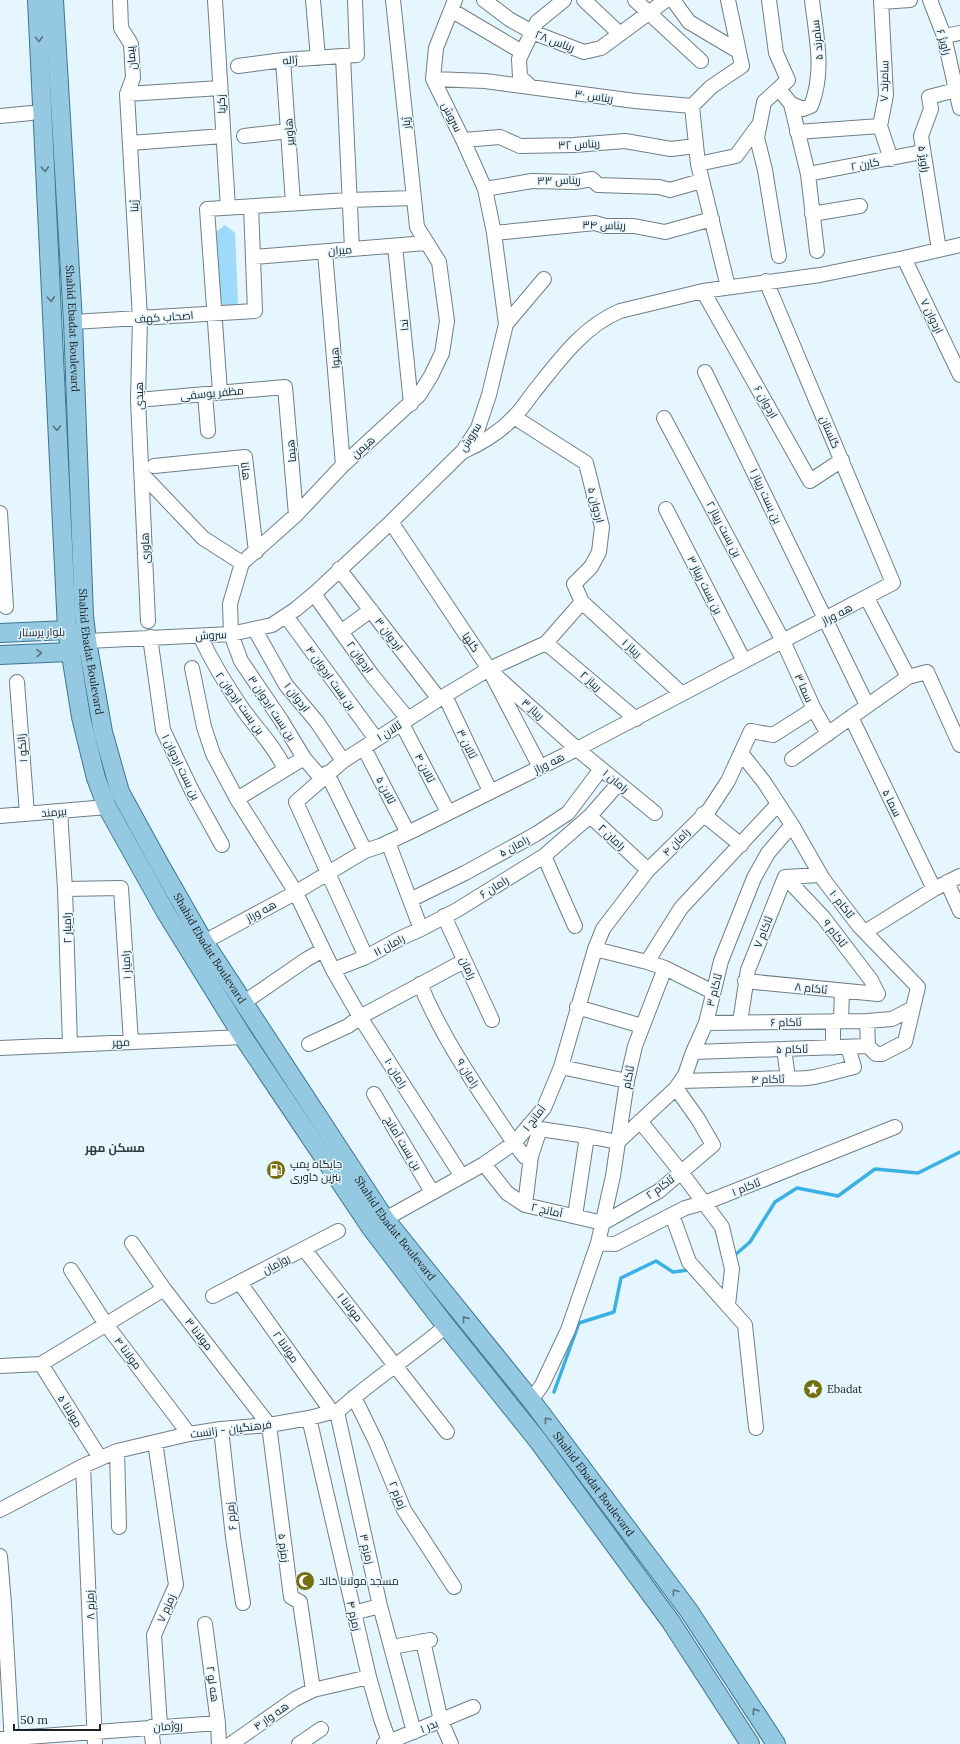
<svg xmlns="http://www.w3.org/2000/svg" width="960" height="1744" viewBox="0 0 960 1744" font-family="Lora,Cairo,serif">
<rect width="100%" height="100%" fill="#e6f6fe"/>
<path fill="#9edafa" d="M225,225l10,8 3,70 -10,7 -8,-7 -4,-71z"/>
<g fill="none" stroke-linecap="round" stroke-linejoin="round">
<path stroke="#3bb0e5" stroke-width="3.5" d="M735,1255l15,-13 25,-40 22,-14 41,8 37,-27 43,4 42,-21
M554,1392l25,-69 35,-11 7,-34 35,-17 17,11 16,-2"/>
<g stroke="#707e86" stroke-width="16">
<path id="minor" d="M120,0l1,28 10,16 2,34 -6,16 13,224 -2,82 10,221
M215,0l13,208
M313,0l5,58
M484,0l25,19 23,13 52,20 17,-4 65,-48
M584,0l36,34
M635,0l66,61
M673,0l16,22 49,29
M769,0l7,53 12,27 -24,22 -7,36 8,32 14,86
M881,0l5,95 -6,31 11,33
M930,0l14,36 16,72
M881,2l29,-2
M451,10l71,42
M944,36l16,-3
M343,56l9,193
M283,60l10,143
M238,66l45,-6 74,-5 -2,-55
M433,79l52,2 150,20 57,5 19,-19 31,-21 -14,-66
M531,87l-11,-10 -1,-18 18,-37 27,-22
M779,89l12,15 17,70 9,77
M127,94l93,-6
M791,104l12,5 8,-3c14,-35 5,-70 1,-106
M692,106l6,58 30,123
M0,116l31,-3
M797,132l83,-6
M244,136l45,-5
M463,140l37,-3 20,9 54,-1 51,-4 46,8 25,-3
M130,143l93,-7
M698,164l38,-8 22,-30
M808,174l114,-22
M485,189l47,-8 43,1 17,-3 6,6 61,2 11,3 31,-9
M812,214l48,-8
M494,233l101,-10 10,3h29l31,6 47,-13
M395,246l16,158
M939,250l-18,-114 10,-27 -2,-12 27,-7
M325,252l18,213
M254,257l172,-14
M904,258l56,117
M703,291l107,190 32,-21
M73,322l182,-11 -4,-105
M506,324l38,-45
M705,372l162,333
M220,392l-13,-183 142,-9 65,-2
M205,394l3,37
M138,400l147,-13 11,128
M664,418l119,223 31,68 14,25
M464,451c18,-8 36,-19 50,-34 7,-7 13,-16 19,-24 25,-31 49,-66 87,-82l83,-20 117,-16 84,-17 56,-13
M154,466l91,-9 11,95
M142,474l61,64 39,25
M666,509l78,152
M0,513l6,94
M391,522l98,147 51,98
M339,569l100,130
M314,594l58,81 36,44
M867,598l41,79
M582,602l100,92
M286,616l90,123
M255,630l31,55 31,37 26,39
M341,632l30,-22
M200,636c13,28 26,49 44,75 14,19 31,36 41,58
M150,637l13,93 29,61 30,54
M87,641l144,-7 41,-9 24,-16 18,-15 77,-72 72,-71 15,-23 11,-33 17,-71 -12,-91 -9,-44 -22,-49 -30,-61 3,-31 19,-48
M546,643l90,76
M192,668l12,59 9,27 24,45 58,92 38,79 27,47 101,158
M496,676l81,73 78,64
M17,682l10,132
M445,696l45,95
M851,717l83,172
M402,724l46,88
M364,748l44,85
M792,759l116,-82 19,-5 33,73
M327,773l38,78
M321,778l-17,-20 -23,-38 -40,-59 -10,-27 -1,-30 12,-41 54,-48 47,-50 76,-70 12,-19 11,-23 5,-32 -8,-59 -22,-35 -24,-227
M618,784l-28,32 58,54
M237,799l67,-41
M60,811l5,78 5,156
M703,814l38,31
M0,816l107,-9
M388,842l33,87
M544,856l31,70
M785,877l38,40 48,63 7,14
M947,882l13,29
M65,889l56,-1 10,154
M410,900l55,-27 71,-39 32,-21 33,-44
M444,916l48,104
M865,932l69,-43 26,-13
M204,942l89,-48 72,-43 15,-5 28,-13 169,-84 316,-166 -127,-302
M595,949l52,13
M366,957l-70,-155 47,-41 96,-62 50,-30 57,-26 36,-41 -8,-18 17,-17 8,-15 3,-25 -16,-64 -72,-46
M665,968l48,24
M333,970l33,-13 35,-19 20,-9 36,-19 87,-54 46,-40
M745,981l133,13
M420,984c24,58 60,108 94,159l11,14
M243,1003l64,-44 16,-9
M577,1007l65,19
M841,1020l1,-29
M833,1021v27
M740,1022l8,-52 37,-93 35,-2
M706,1023l161,-2 25,-2 21,-11 5,-21 -59,-61 -36,-47 -31,-54 -28,-43 -23,-29
M309,1044l39,-18 12,-9 104,-56
M868,1046l8,8h6l23,-12 8,-34
M0,1048l243,-11
M784,1049l4,29
M693,1052l175,-6 -1,-25
M561,1067l66,14
M681,1081l107,-3c22,3 45,-6 66,-11l-6,-20
M374,1094l58,98
M640,1121l41,51 41,55 10,42 -4,36
M529,1125l11,4 47,7 31,6 58,-54 9,-13 8,-23 13,-29 15,-62 33,-83 14,-25 24,-28
M484,1164l23,29 18,12 78,18 56,-32 54,-46 -15,-26 -22,-31
M525,1205l6,-49 9,-27
M672,1215l17,47 56,63 11,103
M575,1216l12,-80
M385,1219l99,-55 30,-21 30,-35 17,-41 34,-118 8,-20 45,-59 61,-60 19,-29 23,-50 22,4 41,-26
M132,1243l32,46 105,136 22,172 9,5 13,88
M598,1243l17,1 70,-36 22,-6 188,-75
M304,1249l143,183
M71,1270l34,53 84,111
M240,1283l92,129
M213,1296l125,-65
M41,1364l59,94
M0,1366l41,-2 123,-75
M354,1397l22,45 28,68 50,77
M531,1400l11,-15 26,-55 30,-87 15,-67 14,-95 8,-35 30,-78 -18,-6 34,-54 97,-104
M337,1412l43,194 34,126
M309,1418l60,259 12,42 9,25
M221,1429l12,108 10,66
M155,1442l21,143 -22,50 6,91
M117,1451l2,76
M83,1466l12,278
M0,1510l83,-44 34,-15 72,-17 32,-5 48,-4 40,-7 23,-6h5c34,-31 74,-56 109,-86
M0,1556l4,48 8,140
M353,1613l27,-7
M205,1624l13,99 1,21
M423,1641l18,80 10,23
M392,1647l38,-7
M151,1727l2,17
M0,1739l218,-16
M231,1744l64,-45 18,-9 56,-13
M299,1744l22,-15
M384,1744l89,-37"/>
</g>
<g stroke="#3c7692" stroke-width="20">
<g id="major">
<path d="M37,0l30,630 14,87 15,61 11,29 58,104 78,126 128,191 75,98 93,116 132,180 79,122"/>
<path id="s1" d="M54,0l19,322 11,294 3,25 16,91 17,60 40,73 44,77 181,277 146,181 158,211 87,133"/>
<path d="M0,633l67,-3 20,11 -17,11 -70,3"/>
</g>
</g>
<use href="#minor" stroke="#fff" stroke-width="14"/>
<use href="#major" stroke="#95c8e1" stroke-width="18"/>
</g>
<defs><path id="oneway-chevron" d="M-2-3.5L2.5 0L-2 3.5" fill="none" stroke-width="1.6" stroke-linecap="round" stroke-linejoin="round"/></defs>
<g stroke="#587482">
<use href="#oneway-chevron" transform="translate(39 39) rotate(87)"/>
<use href="#oneway-chevron" transform="translate(45 169) rotate(87)"/>
<use href="#oneway-chevron" transform="translate(51 299) rotate(87)"/>
<use href="#oneway-chevron" transform="translate(57 428) rotate(87)"/>
<use href="#oneway-chevron" transform="translate(39 653) rotate(-2)"/>
<use href="#oneway-chevron" transform="translate(465 1319) rotate(-129)"/>
<use href="#oneway-chevron" transform="translate(547 1420) rotate(-127)"/>
<use href="#oneway-chevron" transform="translate(675 1592) rotate(-127)"/>
<use href="#oneway-chevron" transform="translate(755 1711) rotate(-123)"/>
</g>
<defs>
<g id="fuel-disc" transform="scale(1)"><circle r="9.5" fill="#746f0f" stroke="#e6f6fe"/><path d="M-5.5-6h7V0h2V4h1.3V-2.5L3-4.5l.8-.8L6-3V5H2.5V1h-1V6h-7ZM-4.2-4.7v3.2H.2V-4.7Z" fill="#fff"/></g>
<g id="sight-disc" transform="scale(1)"><circle r="9.5" fill="#746f0f" stroke="#e6f6fe"/><path d="M0-6L1.8-2.2L6-1.7L2.9 1.2L3.7 5.4L0 3.3L-3.7 5.4L-2.9 1.2L-6-1.7L-1.8-2.2Z" fill="#fff"/></g>
<g id="mosque-disc" transform="scale(1)"><circle r="9.5" fill="#746f0f" stroke="#e6f6fe"/><path d="M3.5-4.9A6 6 0 1 0 3.5 4.9A5 5 0 1 1 3.5-4.9Z" fill="#fff"/></g>
</defs>
<g fill-rule="evenodd">
<use href="#fuel-disc" x="276" y="1170"/>
<use href="#sight-disc" x="813" y="1389"/>
<use href="#mosque-disc" x="305" y="1581"/>
</g>
<g text-anchor="middle" dominant-baseline="central" stroke-width="3" stroke-linejoin="round" paint-order="stroke">
<g font-size="11" fill="#1b2023" stroke="#e6f6fe">
<text transform="translate(817 40) rotate(-96)">سامرند ۵</text>
<text transform="translate(555 41) rotate(21)">ریناس ۲۸</text>
<text transform="translate(944 42) rotate(74)">راویژ ۶</text>
<text transform="translate(131 58) rotate(-97)">پیمان</text>
<text transform="translate(290 60) rotate(-4)">ژاله</text>
<text transform="translate(884 81) rotate(-89)">سامرند ۷</text>
<text transform="translate(594 96) rotate(8)">ریناس ۳۰</text>
<text transform="translate(221 104) rotate(-93)">زکریا</text>
<text transform="translate(452 117) rotate(63)">سروش</text>
<text transform="translate(406 123) rotate(-96)">ژیار</text>
<text transform="translate(289 132) rotate(-94)">هاوبیر</text>
<text transform="translate(579 144) rotate(-3)">ریناس ۳۲</text>
<text transform="translate(924 159) rotate(81)">راویژ ۵</text>
<text transform="translate(865 164) rotate(-10)">کارن ۲</text>
<text transform="translate(559 180) rotate(-1)">ریناس ۳۳</text>
<text transform="translate(134 206) rotate(-93)">ژینا</text>
<text transform="translate(604 225) rotate(1)">ریناس ۳۴</text>
<text transform="translate(340 250) rotate(-4)">میران</text>
<text transform="translate(932 316) rotate(64)">اردوان ۷</text>
<text transform="translate(164 317) rotate(-4)">اصحاب کهف</text>
<text transform="translate(404 325) rotate(-96)">ندا</text>
<text stroke="none"><textPath href="#s1" startOffset="329">Shahid Ebadat Boulevard</textPath></text>
<text transform="translate(335 358) rotate(-94)">هیوا</text>
<text transform="translate(212 393) rotate(-5)">مظفر یوسفی</text>
<text transform="translate(139 396) rotate(-91)">هیدی</text>
<text transform="translate(766 402) rotate(60)">اردوان ۶</text>
<text transform="translate(830 432) rotate(67)">گلستان</text>
<text transform="translate(470 437) rotate(-58)">سروش</text>
<text transform="translate(363 447) rotate(-42)">هیمن</text>
<text transform="translate(291 451) rotate(-95)">هیما</text>
<text transform="translate(246 471) rotate(82)">هانا</text>
<text transform="translate(766 496) rotate(65)">بن بست ریباز ۱</text>
<text transform="translate(596 505) rotate(76)">اردوان ۵</text>
<text transform="translate(724 529) rotate(62)">بن بست ریباز ۲</text>
<text transform="translate(145 548) rotate(-92)">هاوری</text>
<text transform="translate(705 585) rotate(63)">بن بست ریباز ۳</text>
<text transform="translate(837 614) rotate(-27)">هه وراز</text>
<text transform="translate(42 632) rotate(-1)">بلوار پرستار</text>
<text transform="translate(389 634) rotate(53)">اردوان ۳</text>
<text transform="translate(211 635) rotate(-3)">سروش</text>
<text transform="translate(471 642) rotate(56)">گلها</text>
<text transform="translate(632 648) rotate(42)">ریباز ۱</text>
<text stroke="none"><textPath href="#s1" startOffset="653">Shahid Ebadat Boulevard</textPath></text>
<text transform="translate(360 657) rotate(54)">اردوان ۲</text>
<text transform="translate(331 678) rotate(54)">بن بست اردوان ۴</text>
<text transform="translate(591 681) rotate(41)">ریباز ۲</text>
<text transform="translate(804 688) rotate(66)">سما ۳</text>
<text transform="translate(297 697) rotate(52)">اردوان ۱</text>
<text transform="translate(240 703) rotate(54)">بن بست اردوان ۲</text>
<text transform="translate(272 708) rotate(56)">بن بست اردوان ۳</text>
<text transform="translate(533 709) rotate(42)">ریباز ۳</text>
<text transform="translate(389 731) rotate(-32)">ئالان ۱</text>
<text transform="translate(467 744) rotate(64)">ئالان ۳</text>
<text transform="translate(22 748) rotate(-95)">زانکو ۱</text>
<text transform="translate(549 763) rotate(-26)">هه وراز</text>
<text transform="translate(181 767) rotate(64)">بن بست اردوان ۱</text>
<text transform="translate(425 768) rotate(63)">ئالان ۴</text>
<text transform="translate(616 781) rotate(40)">رامان ۱</text>
<text transform="translate(386 790) rotate(63)">ئالان ۵</text>
<text transform="translate(892 803) rotate(64)">سما ۵</text>
<text transform="translate(54 812) rotate(-5)">بیرمند</text>
<text transform="translate(612 837) rotate(43)">رامان ۲</text>
<text transform="translate(676 842) rotate(-46)">رامان ۴</text>
<text transform="translate(514 846) rotate(-29)">رامان ۵</text>
<text transform="translate(494 887) rotate(-32)">رامان ۶</text>
<text transform="translate(842 904) rotate(52)">ئاکام ۱۰</text>
<text transform="translate(261 911) rotate(-28)">هه وراز</text>
<text transform="translate(67 928) rotate(-92)">رامیار ۲</text>
<text transform="translate(763 932) rotate(-68)">ئاکام ۷</text>
<text transform="translate(835 933) rotate(52)">ئاکام ۹</text>
<text transform="translate(389 945) rotate(-28)">رامان ۱۱</text>
<text stroke="none"><textPath href="#s1" startOffset="977">Shahid Ebadat Boulevard</textPath></text>
<text transform="translate(126 965) rotate(-94)">رامیار ۱</text>
<text transform="translate(468 968) rotate(65)">رامان</text>
<text transform="translate(811 988) rotate(6)">ئاکام ۸</text>
<text transform="translate(714 990) rotate(-76)">ئاکام ۳</text>
<text transform="translate(786 1022) rotate(-1)">ئاکام ۶</text>
<text transform="translate(121 1042) rotate(-2)">مهر</text>
<text transform="translate(792 1049) rotate(-1)">ئاکام ۵</text>
<text transform="translate(396 1073) rotate(58)">رامان ۱۰</text>
<text transform="translate(468 1073) rotate(57)">رامان ۹</text>
<text transform="translate(628 1077) rotate(-79)">ئاکام</text>
<text transform="translate(768 1079) rotate(-1)">ئاکام ۴</text>
<text transform="translate(534 1118) rotate(-52)">آمانج ۱</text>
<text transform="translate(403 1143) rotate(59)">بن بست آمانج</text>
<text transform="translate(660 1187) rotate(-36)">ئاکام ۲</text>
<text transform="translate(746 1187) rotate(-22)">ئاکام ۱</text>
<text transform="translate(547 1210) rotate(13)">آمانج ۲</text>
<text stroke="none"><textPath href="#s1" startOffset="1313">Shahid Ebadat Boulevard</textPath></text>
<text transform="translate(276 1264) rotate(-28)">روژمان</text>
<text transform="translate(350 1307) rotate(52)">مولانا ۱</text>
<text transform="translate(199 1334) rotate(52)">مولانا ۳</text>
<text transform="translate(286 1347) rotate(55)">مولانا ۲</text>
<text transform="translate(128 1353) rotate(53)">مولانا ۴</text>
<text transform="translate(70 1411) rotate(58)">مولانا ۵</text>
<text transform="translate(231 1429) rotate(-7)">فرهنگیان - زانست</text>
<text stroke="none"><textPath href="#s1" startOffset="1637">Shahid Ebadat Boulevard</textPath></text>
<text transform="translate(398 1495) rotate(67)">زمزم ۲</text>
<text transform="translate(231 1516) rotate(-96)">زمزم ۶</text>
<text transform="translate(284 1548) rotate(83)">زمزم ۵</text>
<text transform="translate(367 1549) rotate(77)">زمزم ۳</text>
<text transform="translate(90 1605) rotate(-92)">زمزم ۸</text>
<text transform="translate(166 1608) rotate(-67)">زمزم ۷</text>
<text transform="translate(354 1616) rotate(77)">زمزم ۴</text>
<text transform="translate(213 1684) rotate(82)">هه لو ۲</text>
<text transform="translate(271 1716) rotate(-35)">هه وار ۴</text>
<text transform="translate(168 1726) rotate(-4)">روژمان</text>
<text transform="translate(429 1726) rotate(-23)">بدر ۱</text>
</g>
<g font-size="11" fill="#1b2023" stroke="#e6f6fe" text-anchor="start">
<text x="290" y="1164">جایگاه پمپ<tspan x="290" dy="13">بنزین خاوری</tspan></text>
<text x="827" y="1389">Ebadat</text>
<text x="319" y="1581">مسجد مولانا خالد</text>
</g>
<g font-size="12" font-weight="bold" fill="#2f3c42" stroke="#e6f6fe">
<text x="115" y="1147">مسکن مهر</text>
</g>
</g>
<path d="M14 1724v6h86v-6" fill="none" stroke="#1b2023" stroke-width="2"/>
<text x="20" y="1724" font-size="12" fill="#1b2023" stroke="#e6f6fe" stroke-width="3" paint-order="stroke">50 m</text>
</svg>
